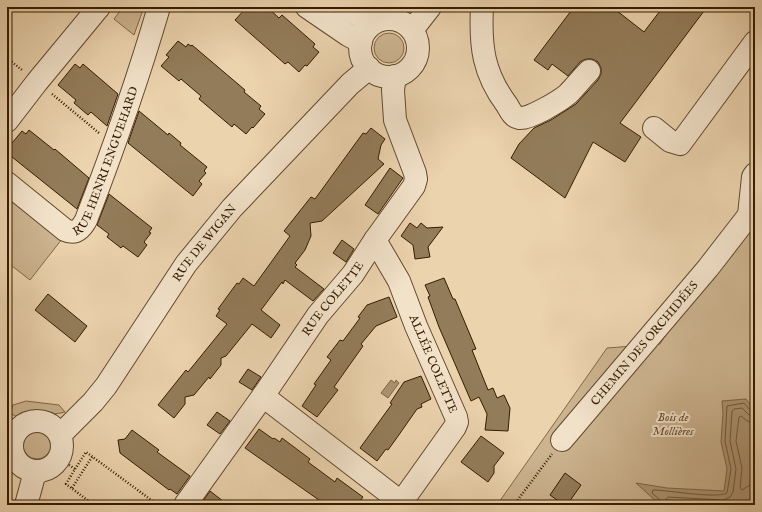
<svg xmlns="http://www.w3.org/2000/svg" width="762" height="512" viewBox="0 0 762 512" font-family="'IM FELL English',serif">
<rect width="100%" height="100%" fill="#ebd3ae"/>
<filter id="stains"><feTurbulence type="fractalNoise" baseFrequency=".005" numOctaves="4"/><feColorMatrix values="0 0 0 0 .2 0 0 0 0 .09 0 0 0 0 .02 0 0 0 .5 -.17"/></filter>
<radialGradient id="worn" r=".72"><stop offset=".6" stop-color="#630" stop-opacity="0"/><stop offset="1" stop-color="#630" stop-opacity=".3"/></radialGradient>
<path fill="#ccb490" stroke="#806848" d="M123,7h21l-10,28 -20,-16z
M374 48a15 15 0 1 1 30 0a15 15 0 1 1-30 0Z
M755,194v311h-258l110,-157 53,-4z
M7,196l55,43 -32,41 -23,-18z
M26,401l33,4 6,7 -4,1 -7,1 -19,-2 -20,4 -5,-3 3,-8z
M23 445a14 14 0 1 1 28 0a14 14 0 1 1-28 0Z"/>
<path fill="#ad9573" stroke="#7d6545" d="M391,380l4,3 1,-3 3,3 -11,15 -7,-5z
M746,399l7,9 2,8v83l-8,6h-87l-24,-22 31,5 57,3 3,-22 -6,-27 2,-29 -1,-12z"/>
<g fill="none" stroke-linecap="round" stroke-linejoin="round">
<path stroke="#70593a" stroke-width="1" d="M755,423l-8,-2 -6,-5 -2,1 -3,24 6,27 -2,20 2,2 6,-4 7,-1
M662,505l-1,-4 -9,-8 1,-3c15,0 63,9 74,3l4,-24 -6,-28 2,-35 17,-3 7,8 4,1
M667,505l-1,-6 2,-2 55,3 7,-3 3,-5 3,-23 -6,-28 2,-30 2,-2 8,-1 7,7 6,2"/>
</g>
<path fill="#937c5a" stroke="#341d00" d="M247,7h20l12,11 3,-3 33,29 -2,3 6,5 -12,14 -2,-1 -6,7 -11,-10 -3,2 -50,-44z
M574,7h38l32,25 19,-25h44l-87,116 21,14 -16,25 -32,-20 -28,56 -54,-40 8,-14 15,-16 17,-8 25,-16 22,-24 3,-6v-6l-3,-6 -6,-3h-6l-6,3 -12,14 -16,-12 -4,6 -14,-10z
M178,41l8,6 2,-3 3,2 1,-1 53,45 -1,2 17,14 -2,3 6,5 -12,14 -1,-1 -6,7 -12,-10 -2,3 -33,-28 2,-3 -20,-17 -2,2 -18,-15 8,-9 -3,-2z
M75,64l5,4 3,-4 35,30 -11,32 -16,-14 -3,3 -14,-12 2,-3 -18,-15z
M139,111l29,24 1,-2 12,10 -1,2 27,22 -3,4 2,2 -7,8 3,3 -9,12 -65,-53z
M371,128l14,11 -4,6 -3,14 6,5 -62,57 -12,2 1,13 -6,14 -10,13 2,2 -2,2 29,22 -11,12 -28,-21 -2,4 -1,-2 -21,28 19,15 -9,13 -19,-14 -26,32 -5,2v7l-11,14 -1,-2 -15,18 -9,2v7l-11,14 -16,-13 28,-35 2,2 39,-48 -11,-8 4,-6 -2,-1 19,-26 2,1 4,-6 11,8 36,-50 -6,-5 27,-34 4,2 48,-66 3,1z
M29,130l25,20 1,-1 34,29 -12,31 -70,-56v-4l15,-18 4,3z
M390,168l13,10 -25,36 -13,-9z
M109,194l43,34 -3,4 2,1 -7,9 3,3 -9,12 -15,-11 -2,2 -14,-11 2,-3 -12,-9z
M410,223l7,5 4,-5 6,5 16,-1 -15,20 2,10 -15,2 -2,-14 -12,-9z
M342,240l12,9 -8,13 -13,-9z
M444,278l9,21h2l21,50 -4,1 16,40 5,-2 4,10 7,-3 6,13 -2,23 -23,-1 2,-16 -8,-17 -8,4 -32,-74 -11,-30 2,-1 -5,-11z
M48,294l39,32 -12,16 -40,-32z
M389,297l8,20 -21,9 -15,18 2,2 -29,41 4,3 -21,27 -15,-11 14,-21 -2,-1 17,-24 -4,-3 13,-17 3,1 17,-23 -2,-1 9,-12z
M248,369l13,8 -9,13 -13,-8z
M421,376l10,23 -10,5 1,3 -5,2 -21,30 -8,11 -2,-1 -9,12 -17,-13 32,-44 -2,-1 14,-21z
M217,412l13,9 -10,13 -13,-9z
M259,429l14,10 1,-1 6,4 2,-4 28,21 -2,3 27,20 2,-4 26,19 -6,8h-31l-81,-57z
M132,430l27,20 -2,2 33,24 -13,18 -7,-5 -1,1 -49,-37 -2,-13 7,-1z
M481,436l23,17 -10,13v7l-6,9 -27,-20z
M565,473l16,12 -14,20h-3l-14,-10z
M210,491l18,14h-28z"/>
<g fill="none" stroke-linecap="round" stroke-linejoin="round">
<g stroke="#624a2c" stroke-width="24">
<g id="minor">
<path d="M307,7l41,28 13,7"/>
<path d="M344,7l20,12 17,1"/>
<path d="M482,7c-2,39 1,66 25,98 3,5 6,12 12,13 10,2 42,-18 49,-24 7,-7 14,-16 21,-23"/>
<circle cx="389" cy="48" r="29"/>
<path d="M412,30l18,-23"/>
<path d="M7,121l30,-39 62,-75"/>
<path d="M654,128l16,13 10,3 75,-102"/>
<path id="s1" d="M7,183l58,47c11,5 16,-1 21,-10 27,-70 52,-141 73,-213"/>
<path d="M263,396l130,100 5,2 7,-1 3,-4 47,-66 2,-5 -1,-5 -40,-91 -17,-45 -24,-41"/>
<circle cx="37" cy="446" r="25"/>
<path id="s2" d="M60,435l33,-33 13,-16 80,-122 46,-56 118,-124 19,-16"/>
<path id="s3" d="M562,440l146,-172 41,-53 4,-38 2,-3"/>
<path d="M26,505l9,-33"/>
<path id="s4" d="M185,505l78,-109 55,-81 35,-41 22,-34 39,-54 2,-7 -1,-6 -20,-53 -2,-30 2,-14"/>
</g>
</g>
<path stroke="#341d00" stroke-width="2.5" stroke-dasharray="1 2" stroke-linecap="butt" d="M7,58l15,12
M52,94l47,39
M69,465l6,4 -9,15 28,21
M75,469l11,-17 72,53
M72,488l20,-31
M514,505l38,-51"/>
<use href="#minor" stroke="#f2e2ca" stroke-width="22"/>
</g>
<g text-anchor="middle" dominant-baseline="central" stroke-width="4" stroke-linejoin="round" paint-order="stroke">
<g font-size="12" fill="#341d00" stroke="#f2e2ca">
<text stroke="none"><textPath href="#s1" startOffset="163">RUE HENRI ENGUEHARD</textPath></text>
<text stroke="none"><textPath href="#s2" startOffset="241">RUE DE WIGAN</textPath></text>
<text stroke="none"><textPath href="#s4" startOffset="254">RUE COLETTE</textPath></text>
<text stroke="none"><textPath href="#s3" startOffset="127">CHEMIN DES ORCHIDÉES</textPath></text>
<text transform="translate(433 364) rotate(67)">ALLÉE COLETTE</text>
</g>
<g font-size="12" font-style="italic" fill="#624a2b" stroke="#f2e2ca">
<text x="673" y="417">Bois de<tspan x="673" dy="14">Mollières</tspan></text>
</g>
</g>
<rect width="762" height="512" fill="none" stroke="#ebd3ae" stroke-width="24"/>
<rect x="8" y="8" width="746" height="496" fill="none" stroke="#341d00" stroke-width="2"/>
<rect x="12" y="12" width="738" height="488" fill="none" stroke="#341d00"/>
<rect width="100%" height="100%" filter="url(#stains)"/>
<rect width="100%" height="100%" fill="url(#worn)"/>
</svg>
